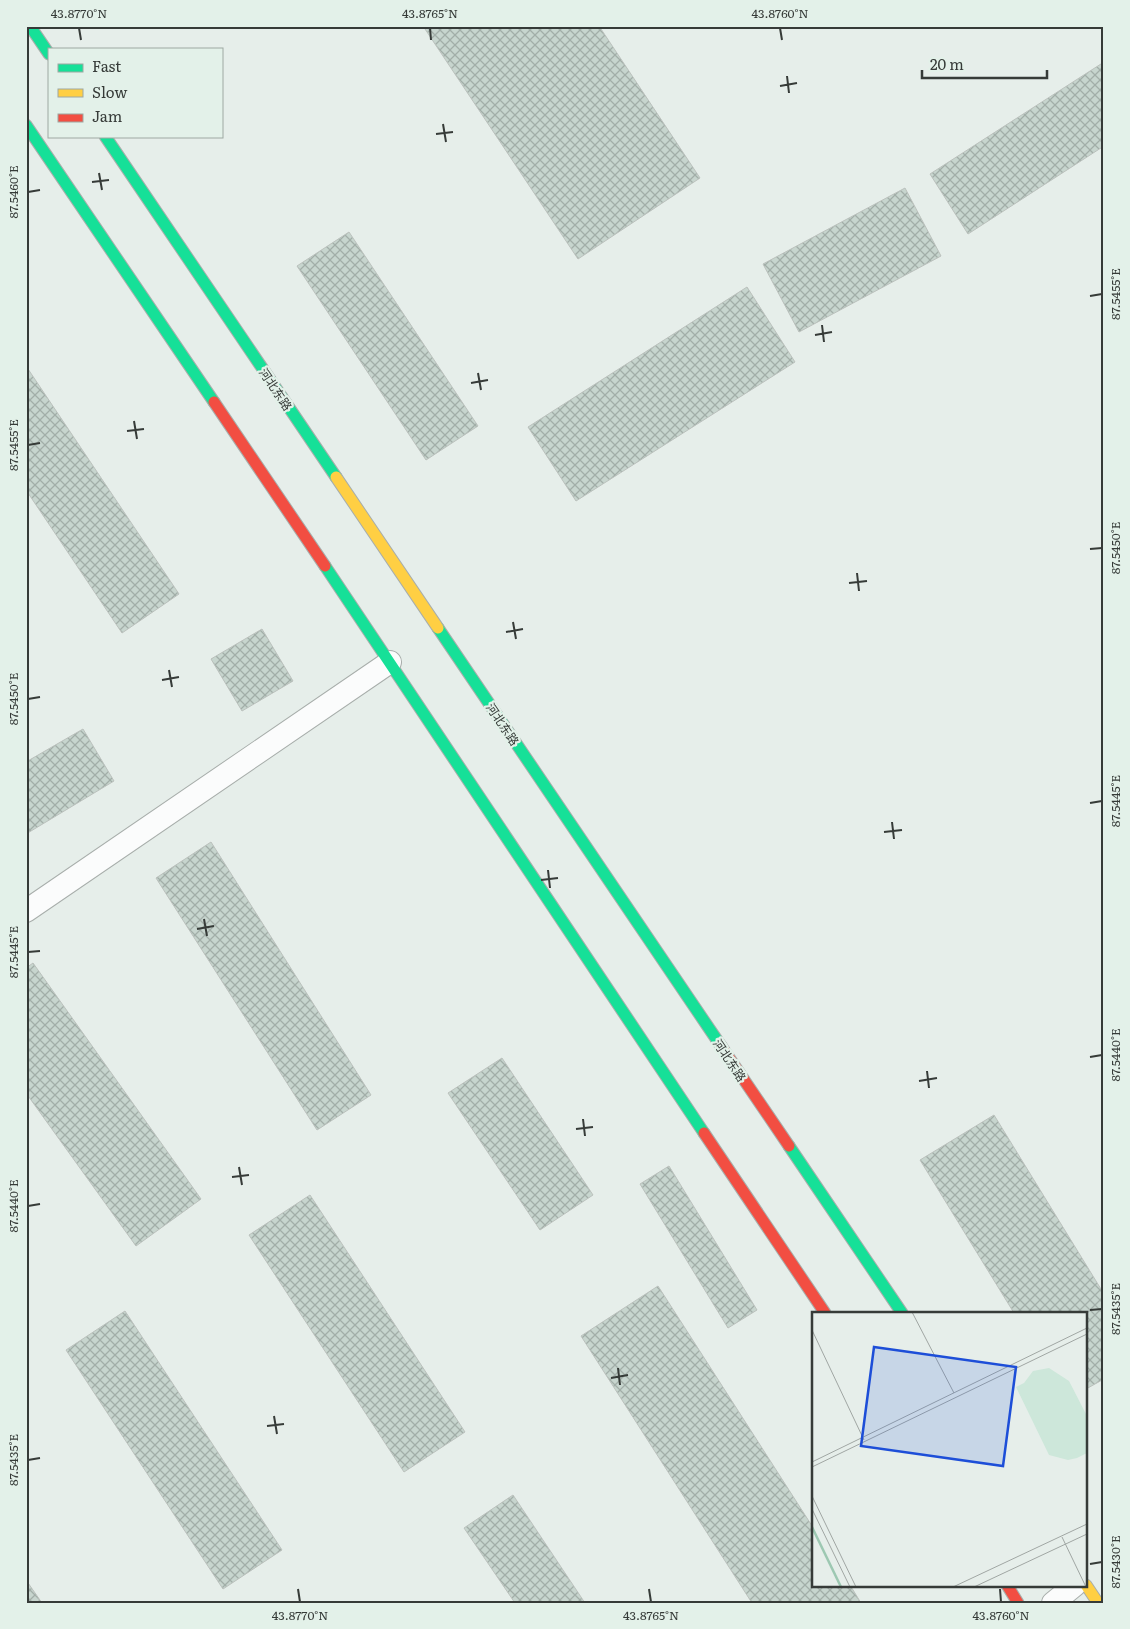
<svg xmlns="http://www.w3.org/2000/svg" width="1130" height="1629" viewBox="0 0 1130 1629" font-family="Literata,'Noto Sans SC',serif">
<defs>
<pattern id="building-cross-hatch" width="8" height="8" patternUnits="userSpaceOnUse" patternTransform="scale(1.25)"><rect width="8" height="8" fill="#c7d5ce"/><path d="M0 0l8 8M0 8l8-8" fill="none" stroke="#a2aea8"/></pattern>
</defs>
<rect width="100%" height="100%" fill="#e6eeea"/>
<path fill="url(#building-cross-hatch)" stroke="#bbc1bd" d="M423,26h176l101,152 -122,81z
M1104,62v84l-136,88 -38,-60z
M905,188l36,68 -142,76 -36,-68z
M349,232l129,194 -52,34 -129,-194z
M747,287l48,75 -219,139 -48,-74z
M26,366l153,228 -57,39 -96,-143z
M262,629l31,52 -51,30 -31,-52z
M83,729l31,52 -88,53v-72z
M211,842l160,253 -54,35 -161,-252z
M33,963l168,236 -65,47 -110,-153v-125z
M502,1058l91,137 -53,35 -92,-137z
M994,1115l110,179v85l-18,10v-76h-72l-94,-153z
M669,1166l88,144 -29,18 -88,-144z
M310,1195l155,237 -61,40 -155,-237z
M658,1286l156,243v56h36l11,18h-109l-171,-267z
M125,1311l157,239 -59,39 -157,-239z
M513,1495l72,108h-70l-51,-75z
M26,1580l16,23h-16z"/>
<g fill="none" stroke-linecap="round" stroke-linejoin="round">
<g stroke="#a8aeab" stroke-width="24">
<path id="lane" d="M26,911l364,-249
M1053,1603l22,-18"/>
</g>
<g stroke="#a8aeab" stroke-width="13">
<path id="fast" d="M30,26l19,28
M26,125l188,277
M105,136l231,341
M325,566l379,567
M438,628l283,418
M789,1146l113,167"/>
</g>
<g stroke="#a8aeab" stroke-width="13">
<path id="slow" d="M336,477l102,151
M1086,1585l12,18"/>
</g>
<g stroke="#a8aeab" stroke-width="13">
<path id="jam" d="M214,402l111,164
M721,1046l68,100
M704,1133l121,180
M1007,1585l11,18"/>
</g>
<use href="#lane" stroke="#fbfcfc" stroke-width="22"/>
<use href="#fast" stroke="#16e098" stroke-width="11"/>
<use href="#slow" stroke="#ffcf43" stroke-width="11"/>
<use href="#jam" stroke="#f24e42" stroke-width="11"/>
</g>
<path fill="none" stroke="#363b38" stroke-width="2" d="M79,28l2,12M430,28l1,12M780,28l2,12M787,76l2,17M780,86l17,-3M443,124l3,18M436,134l17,-2M99,173l3,17M92,182l17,-2M28,192l12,-2M1090,296l12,-2M822,325l2,17M815,335l17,-3M478,373l3,17M471,383l17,-3M134,421l3,18M127,431l17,-2M28,445l12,-2M1090,549l12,-1M857,573l2,18M849,583l18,-2M513,622l3,17M506,632l17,-3M169,670l3,17M162,680l17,-3M28,699l12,-2M1090,803l12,-2M892,822l2,17M884,832l18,-2M548,870l2,18M541,880l17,-2M204,919l3,17M197,929l17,-3M28,952l12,-1M1090,1057l12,-2M927,1071l2,17M919,1081l18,-3M583,1119l2,17M576,1129l17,-2M239,1167l3,18M232,1177l17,-2M28,1206l12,-2M1090,1310l12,-1M618,1368l2,17M611,1378l17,-3M274,1416l3,18M267,1426l17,-2M28,1460l12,-2M1090,1564l12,-2M298,1589l2,13M649,1589l2,13M1000,1589l1,13"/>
<g text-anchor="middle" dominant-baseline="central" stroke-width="4.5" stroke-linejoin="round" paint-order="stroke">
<g font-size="12" fill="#363b38" stroke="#e3f1e9">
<text transform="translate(276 389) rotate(56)">河北东路</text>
<text transform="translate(503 724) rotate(56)">河北东路</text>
<text transform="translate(730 1060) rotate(56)">河北东路</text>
</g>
</g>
<g transform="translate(812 1312)">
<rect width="275" height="275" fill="#e6eeea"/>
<path d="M237,56l20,13 18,35v37l-10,5 -9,2 -19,-5 -33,-68 8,-4 9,-12z" fill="#cde7da"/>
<path fill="none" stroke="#9dc8b2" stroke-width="2.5" d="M0,215l29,60"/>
<path fill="none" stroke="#a0a6a3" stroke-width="1" d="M100,0l42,81M0,18l52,110M0,150l275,-134M0,155l275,-133M0,184l44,91M0,197l38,78M250,225l24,50M141,275l134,-63M162,275l113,-53"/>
<path fill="#1d4ed8" fill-opacity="0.15" stroke="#1d4ed8" stroke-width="2.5" d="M62,35l142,20 -13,99 -142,-20z"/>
<rect width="275" height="275" fill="none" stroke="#363b38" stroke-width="2.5"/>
</g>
<rect width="1130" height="1629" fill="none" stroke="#e3f1e9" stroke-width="55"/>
<rect x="48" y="48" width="175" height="90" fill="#e3f1e9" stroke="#9ea8a2"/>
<rect x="58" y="64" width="25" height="8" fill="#16e098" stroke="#9ea8a2"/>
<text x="92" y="72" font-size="15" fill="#363b38">Fast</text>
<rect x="58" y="89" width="25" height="8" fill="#ffcf43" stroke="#9ea8a2"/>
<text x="92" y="98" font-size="15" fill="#363b38">Slow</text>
<rect x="58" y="114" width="25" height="8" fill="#f24e42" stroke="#9ea8a2"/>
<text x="92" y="122" font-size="15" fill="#363b38">Jam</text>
<path d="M922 70v8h125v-8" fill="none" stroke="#363b38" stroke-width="2.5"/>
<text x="930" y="70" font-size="15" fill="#363b38" stroke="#e3f1e9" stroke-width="4" paint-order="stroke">20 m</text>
<rect x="28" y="28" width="1074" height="1574" fill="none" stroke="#363b38" stroke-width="2"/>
<g font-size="12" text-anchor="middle" fill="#363b38">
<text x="79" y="18">43.8770°N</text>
<text x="430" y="18">43.8765°N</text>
<text x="780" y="18">43.8760°N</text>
<text transform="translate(14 192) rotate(-90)" y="4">87.5460°E</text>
<text transform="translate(1116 294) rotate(-90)" y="4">87.5455°E</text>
<text transform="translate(14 445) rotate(-90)" y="4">87.5455°E</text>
<text transform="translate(1116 548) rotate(-90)" y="4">87.5450°E</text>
<text transform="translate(14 699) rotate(-90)" y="4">87.5450°E</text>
<text transform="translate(1116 801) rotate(-90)" y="4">87.5445°E</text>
<text transform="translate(14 952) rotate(-90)" y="4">87.5445°E</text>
<text transform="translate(1116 1055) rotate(-90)" y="4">87.5440°E</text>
<text transform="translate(14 1206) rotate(-90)" y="4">87.5440°E</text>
<text transform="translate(1116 1309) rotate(-90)" y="4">87.5435°E</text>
<text transform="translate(14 1460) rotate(-90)" y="4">87.5435°E</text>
<text transform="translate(1116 1562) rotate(-90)" y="4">87.5430°E</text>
<text x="300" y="1620">43.8770°N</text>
<text x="651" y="1620">43.8765°N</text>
<text x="1001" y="1620">43.8760°N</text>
</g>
</svg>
